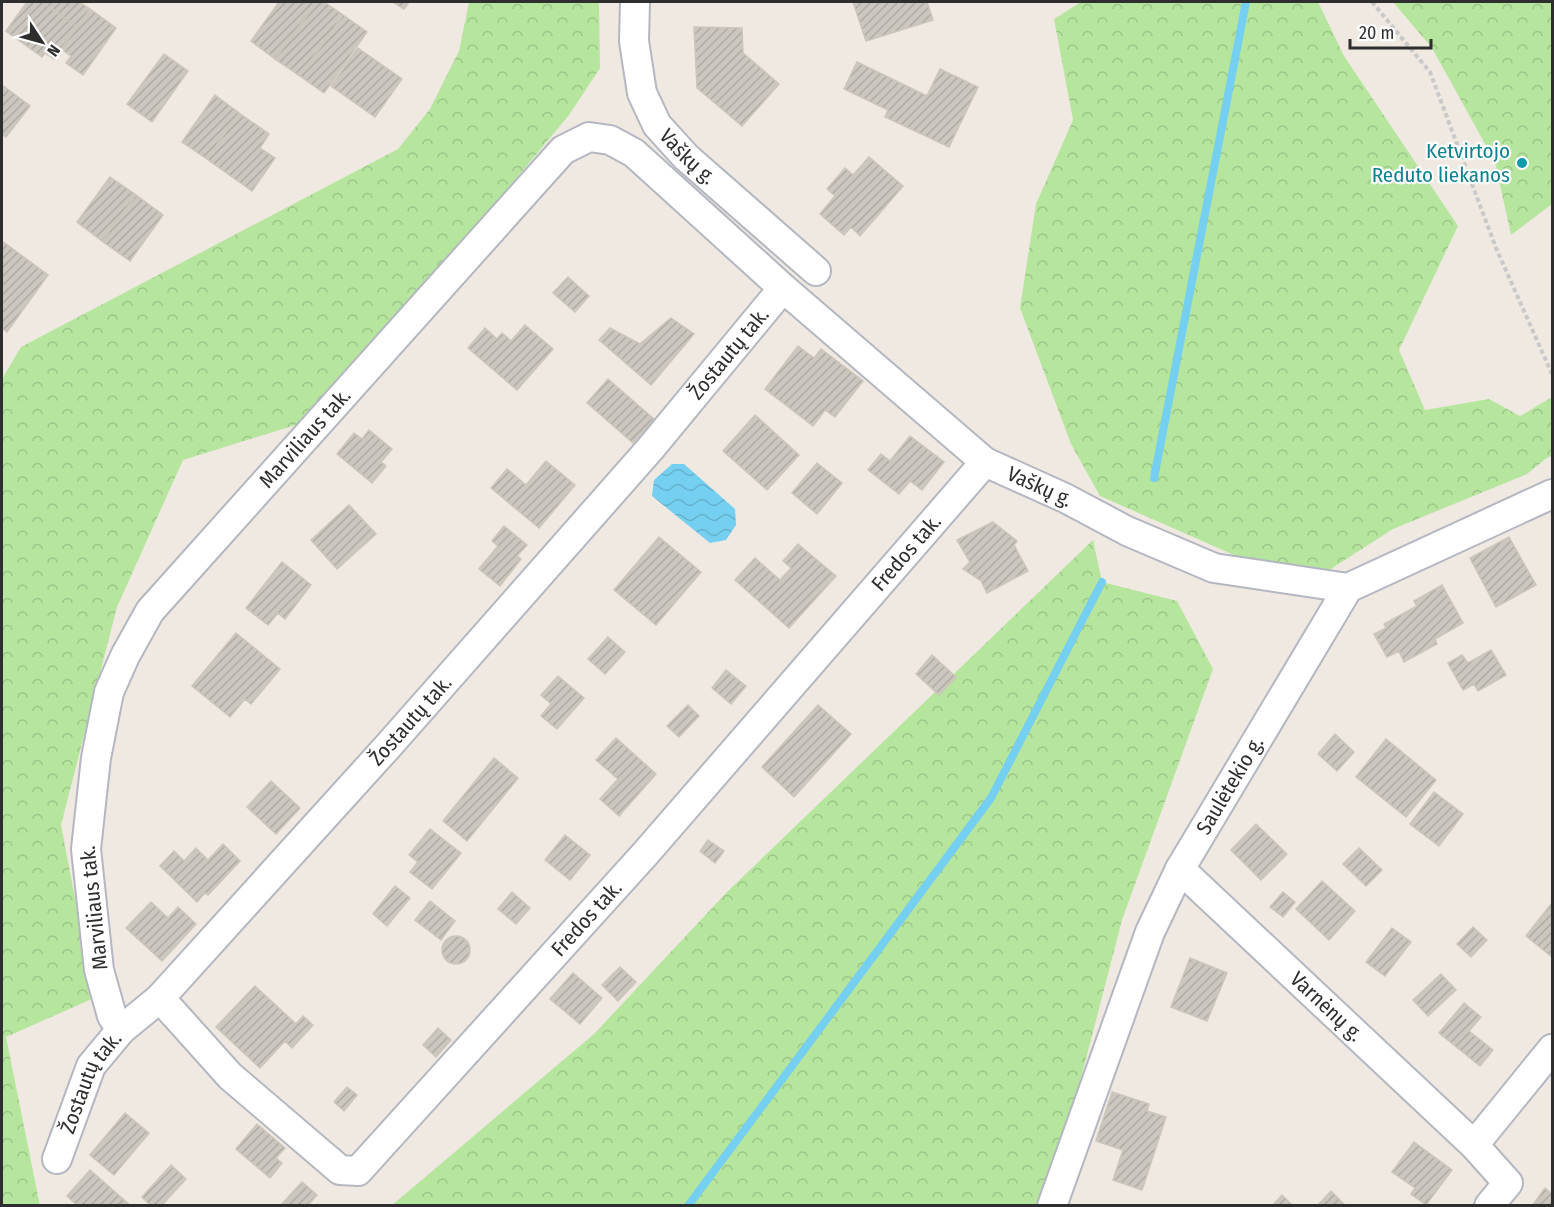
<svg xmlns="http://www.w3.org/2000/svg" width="1554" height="1207" viewBox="0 0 1554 1207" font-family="'Fira Sans Condensed',sans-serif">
<defs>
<pattern id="forest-crowns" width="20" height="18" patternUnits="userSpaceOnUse" patternTransform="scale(1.5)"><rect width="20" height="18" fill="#b6e59e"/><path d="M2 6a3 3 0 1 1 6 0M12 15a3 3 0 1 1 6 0" fill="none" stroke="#9dc588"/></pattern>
<pattern id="water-waves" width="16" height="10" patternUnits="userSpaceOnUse" patternTransform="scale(1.5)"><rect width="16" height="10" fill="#75cff0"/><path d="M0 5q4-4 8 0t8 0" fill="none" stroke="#66b2ce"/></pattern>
<pattern id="building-hatch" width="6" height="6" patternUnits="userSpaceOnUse" patternTransform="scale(1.5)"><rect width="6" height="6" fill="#cbc7bf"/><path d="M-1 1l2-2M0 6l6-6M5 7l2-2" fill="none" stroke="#afaba4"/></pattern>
</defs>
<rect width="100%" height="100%" fill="#efe9e1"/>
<path fill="url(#forest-crowns)" d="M469,2h130l1,66 -31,47 -254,304 -132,41 -66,147 -56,218 33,173 -88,39 34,169 -38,-1v-826l19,-32 377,-198 32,-40 29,-58z
M1081,2h237l26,54 114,170 -59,124 26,60 64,-11 31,17 32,-19v59l-4,1 -21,17 -134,55 -67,43 -76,-10 -150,-66 -29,-52 -51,-136 16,-104 37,-84 -19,-101z
M1393,2h159v202l-41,31 -16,-73 -63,-114z
M1093,540l9,42 75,19 36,68 -91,251 -47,181 -39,104 -645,1 203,-172 133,-142z"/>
<path fill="url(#water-waves)" d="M672,464h12l51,45 1,16 -10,15 -16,3 -58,-47 2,-16z"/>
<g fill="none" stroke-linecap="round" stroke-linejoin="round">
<path stroke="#75cff0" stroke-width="8" d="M1154,478l92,-476
M688,1206l303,-408 111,-216"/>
</g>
<path fill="url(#building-hatch)" stroke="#cbc5ba" stroke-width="1.5" d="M27,2h15l35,25 -23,32 -9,-6 -3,4 -36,-26z
M42,2h37l11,7 -13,18z
M279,2h38l-42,57 -24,-18z
M317,2h7l19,13 -43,61 -25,-17z
M393,2h16l-5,7z
M853,2h74l6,18 -67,21z
M90,9l26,19 -33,47 -17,-12 5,-7 -10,-7z
M343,15l24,17 -43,61 -24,-17z
M694,27l48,1 1,25 36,31 -37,42 -45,-38z
M358,48l44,31 -27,38 -44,-31z
M164,54l24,17 -36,51 -25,-18z
M857,62l70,34 13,-27 38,18 -29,60 -64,-30 3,-7 -44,-21z
M2,85l28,21 -24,31 -4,-3z
M215,95l24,18 -32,46 -25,-17z
M239,113l30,21 -9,14 15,10 -23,33 -45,-32z
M869,157l34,29 -43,50 -9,-9 -7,8 -24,-21 15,-18 -8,-7 18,-21 8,7z
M110,177l26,18 -34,46 -25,-19z
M136,195l27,20 -33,46 -28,-20z
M2,241l46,34 -41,57 -5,-4z
M568,277l21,19 -14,16 -22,-19z
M671,318l23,16 -43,51 -52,-45 11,-12 30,16z
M525,325l28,24 -36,41 -49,-42 17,-20 12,11 5,-6 9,8z
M798,346l16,12 7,-9 42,32 -28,36 -10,-7 -12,16 -48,-37z
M608,379l46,40 -21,24 -46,-40z
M755,415l44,40 -32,35 -44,-39z
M369,430l23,19 -11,13 5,4 -14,17 -35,-29 17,-21 8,6z
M910,436l34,26 -22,28 -12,-9 -11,13 -31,-24 13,-16 9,7z
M546,461l29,24 -36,43 -48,-40 16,-19 19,16z
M817,463l25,20 -25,31 -25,-21z
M349,505l27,29 -39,35 -26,-29z
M993,522l24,19 -3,4 14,26 -41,22 -6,-12 -18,-12 7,-7 -13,-22z
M504,526l23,19 -10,11 4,3 -21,27 -21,-17 19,-23 -6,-5z
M659,537l42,35 -45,53 -42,-35z
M1509,537l27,48 -40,22 -26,-49z
M798,544l38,32 -47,52 -54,-48 20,-22 25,22 11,-12 -8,-7z
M282,562l29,23 -26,34 -7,-6 -10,12 -22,-17z
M1442,585l21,38 -28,16 2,5 -33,18 -5,-11 -12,6 -13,-23 12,-6 -2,-4 33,-18 -3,-5z
M236,633l44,36 -29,35 -6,-5 -15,18 -38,-31z
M608,637l17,15 -20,22 -17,-15z
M1491,650l15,25 -28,16 -4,-7 -11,6 -15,-27 14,-8 6,8z
M932,655l24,22 -17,18 -23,-21z
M726,670l20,16 -15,18 -19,-16z
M558,676l26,22 -27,31 -16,-13 10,-12 -10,-9z
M688,705l11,11 -20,21 -12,-11z
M818,705l33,29 -57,63 -32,-30z
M1335,734l19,18 -17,19 -19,-17z
M616,738l40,36 -37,42 -19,-17 18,-20 -22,-19z
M1386,739l50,41 -30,37 -50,-40z
M494,758l24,20 -51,63 -24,-20z
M271,781l29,27 -24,26 -29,-27z
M1434,792l29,22 -24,32 -29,-22z
M1256,824l31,30 -26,26 -30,-30z
M430,829l31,24 -29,36 -22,-17 8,-10 -9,-7z
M565,835l25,20 -20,25 -25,-20z
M708,840l16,11 -9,12 -15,-12z
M223,844l17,17 -32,34 -3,-2 -8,9 -37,-36 14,-15 10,10 12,-13 12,12z
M1359,848l23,22 -16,16 -23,-22z
M1322,881l33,30 -26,29 -33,-31z
M395,886l15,12 -23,28 -14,-12z
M512,892l18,16 -14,16 -18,-15z
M1283,892l12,10 -12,15 -13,-10z
M430,901l25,20 -14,19 -26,-20z
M151,902l17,16 10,-11 18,17 -34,37 -36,-33z
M1552,903v54l-26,-21z
M1473,927l14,13 -16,17 -14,-13z
M1392,928l19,14 -26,34 -19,-14z
M442 950a14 14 0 1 1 28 0a14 14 0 1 1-28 0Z
M1190,958l37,15 -20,48 -36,-14z
M620,967l16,15 -18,19 -16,-16z
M573,973l29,25 -22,26 -30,-25z
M1441,974l15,16 -28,26 -15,-16z
M255,986l41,38 7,-8 10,9 -21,23 -7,-7 -25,27 -44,-41z
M1464,1003l17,14 -12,14 24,19 -13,16 -41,-33z
M438,1028l13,12 -15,17 -13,-12z
M347,1087l10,8 -13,16 -10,-9z
M1112,1092l37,12 -2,7 19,6 -24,73 -29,-10 10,-30 -27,-9z
M125,1113l24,20 -35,42 -24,-20z
M257,1124l28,24 -9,10 6,5 -12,15 -34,-29z
M1414,1142l38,28 -26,35 -15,-11 4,-6 -23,-16z
M171,1165l15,14 -25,27h-10l-9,-9z
M90,1170l41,36h-53l-11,-10z
M302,1182l15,13 -10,11h-27z
M1545,1188l7,6v12h-20z
M1331,1191l13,13 -27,2z
M1282,1195l11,11h-21z"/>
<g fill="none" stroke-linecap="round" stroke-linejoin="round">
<g stroke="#b4b7c1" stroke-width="32">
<g id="minor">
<path id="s1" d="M635,2l-1,39 8,52 15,32 29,32 130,114"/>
<path id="s2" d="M1180,869l294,276"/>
<path id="s3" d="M160,998l70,78 110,94 18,1 287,-317 340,-392"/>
<path id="s4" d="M121,1030l-9,-14 -13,-46 -13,-121 10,-91 13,-66 16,-36 25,-45 413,-461 26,-13 21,3 24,13 149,135 202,174 80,36 62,33 87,37 134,20"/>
<path id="s5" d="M57,1159l34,-93 30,-36 39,-32 230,-254 260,-295 133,-161"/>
<path id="s6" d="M1052,1206l98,-274 30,-63 168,-281 204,-94"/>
<path d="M1489,1206l19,-23 -34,-38 78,-96"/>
</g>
</g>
<path stroke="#c9c9c9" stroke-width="4" stroke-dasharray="4.5 3" stroke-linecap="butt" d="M1372,2l58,70 66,176 56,126"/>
<use href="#minor" stroke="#fff" stroke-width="28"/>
</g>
<circle fill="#0f9aa8" stroke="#fff" stroke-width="2" cx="1522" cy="163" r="6"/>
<g text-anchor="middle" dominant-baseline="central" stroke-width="4.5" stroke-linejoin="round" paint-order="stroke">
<g font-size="21" fill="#0d838f" stroke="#fff" text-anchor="end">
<text x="1510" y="151">Ketvirtojo<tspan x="1510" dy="24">Reduto liekanos</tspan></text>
</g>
<g font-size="21" fill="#2e2e2e" stroke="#fff">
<text stroke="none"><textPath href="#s1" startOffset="171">Vaškų g.</textPath></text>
<text stroke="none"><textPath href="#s5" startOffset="1056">Žostautų tak.</textPath></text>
<text stroke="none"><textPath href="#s4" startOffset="668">Marviliaus tak.</textPath></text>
<text stroke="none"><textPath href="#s4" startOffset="1660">Vaškų g.</textPath></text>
<text stroke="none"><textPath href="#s3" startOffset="1094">Fredos tak.</textPath></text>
<text stroke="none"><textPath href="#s5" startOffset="570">Žostautų tak.</textPath></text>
<text stroke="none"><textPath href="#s6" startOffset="458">Saulėtekio g.</textPath></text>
<text transform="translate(94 908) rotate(-96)">Marviliaus tak.</text>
<text stroke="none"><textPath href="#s3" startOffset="608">Fredos tak.</textPath></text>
<text stroke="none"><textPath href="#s2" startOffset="201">Varnėnų g.</textPath></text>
<text stroke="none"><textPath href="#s5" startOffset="84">Žostautų tak.</textPath></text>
</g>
</g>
<rect width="1554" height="1207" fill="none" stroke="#2e2e2e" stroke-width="6"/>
<g transform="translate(42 42) rotate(126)" stroke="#ffffff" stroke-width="4.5" paint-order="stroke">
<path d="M0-4.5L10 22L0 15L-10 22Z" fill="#2e2e2e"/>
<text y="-9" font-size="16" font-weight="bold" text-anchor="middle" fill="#2e2e2e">N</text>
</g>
<path d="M1350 39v9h81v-9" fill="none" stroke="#2e2e2e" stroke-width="3"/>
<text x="1359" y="39" font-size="18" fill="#2e2e2e" stroke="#ffffff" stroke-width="4.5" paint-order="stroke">20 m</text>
</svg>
